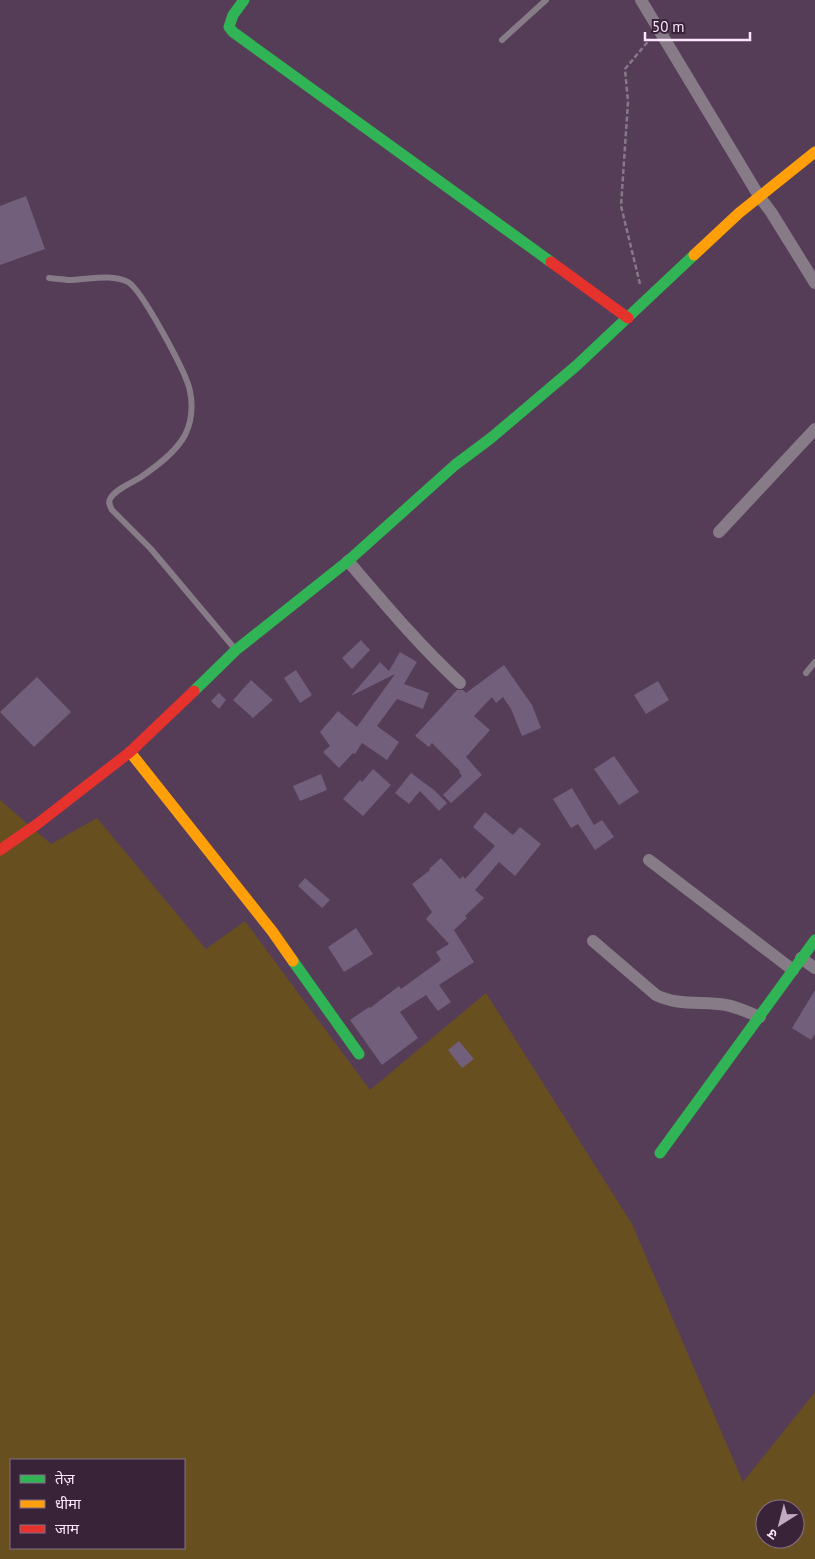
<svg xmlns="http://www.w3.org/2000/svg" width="815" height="1559" viewBox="0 0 815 1559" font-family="'PT Sans','Noto Sans Devanagari',sans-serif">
<rect width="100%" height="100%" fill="#553c57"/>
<path fill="#684f20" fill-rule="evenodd" d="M0,800l51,44 46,-26 109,131 39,-28 125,169 116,-97 146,231 111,258 72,-90v167h-815zM11,1460h173v88h-173zM765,1509h30v30h-30z"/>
<path fill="#725f7b" d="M26,196l19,53 -45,16v-59z
M361,640l9,10 -18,19 -10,-11z
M400,652l17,10 -13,22 25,9 -6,16 -26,-10 -20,27 22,16 -12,18 -25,-17 -7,11 -2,-1 -14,15 -16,-16 7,-6 -10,-14 18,-21 19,16 38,-53 -44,22 29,-34 9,9z
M504,665l28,40 9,23 -19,8 -11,-27 -8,-12 -7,6 -4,-6 -18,19 16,14 -24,27 16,18 -31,28 -8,-8 19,-19 -3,-4 1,-1 -28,-28 -3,4 -14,-11 42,-46h6l3,3z
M296,670l16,25 -12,8 -16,-25z
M37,677l34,35 -37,35 -34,-35z
M251,680l22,20 -20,18 -20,-18z
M658,681l11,19 -23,14 -12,-19z
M219,693l7,7 -7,9 -8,-8z
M614,756l25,36 -20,13 -25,-36z
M373,769l18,16 -28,31 -20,-17 17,-19 2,2z
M411,773l23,17 13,13 -8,8 -19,-20 -11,13 -14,-11z
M321,774l6,16 -27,11 -7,-15z
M572,788l22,37 8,-5 12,17 -19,13 -17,-26 -7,4 -18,-29z
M485,812l28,23 7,-8 21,17 -26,32 -16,-14 -24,28 9,8 -19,18 2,2 -13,12 20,32 -35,23 12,17 -13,9 -12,-16 -26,17 18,26 -36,27 -32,-45 19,-13 1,1 29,-22 2,3 40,-29 -5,-8 13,-8 -23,-25 6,-7 -20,-28 18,-14 -1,-1 12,-11 19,21 3,-3 2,3 30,-33 -22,-19z
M305,878l25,22 -8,8 -24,-22z
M356,928l17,26 -29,18 -16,-25z
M815,990v44l-4,6 -19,-12z
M459,1041l15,18 -12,9 -14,-18z"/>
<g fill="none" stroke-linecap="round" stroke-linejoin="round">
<path stroke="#867987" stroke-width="2.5" stroke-dasharray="5 2.5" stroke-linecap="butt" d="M640,284l-19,-78 7,-104 -3,-33 25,-30"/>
<path stroke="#867b87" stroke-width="6" d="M502,40l44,-40
M49,278c6,1 13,1 19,2 18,0 44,-7 60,2 14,8 59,92 62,109 3,15 2,30 -5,44 -9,17 -28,31 -44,42 -9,6 -26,12 -31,22 -2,4 0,7 2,11l39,39 84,100
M806,673l9,-11"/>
<path stroke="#867b87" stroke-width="12" d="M641,0l118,196 12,16 44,71
M719,532l96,-103
M348,561c36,42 71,84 112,122
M649,860l144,110
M593,941l63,54c22,11 46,6 70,10 12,2 23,8 34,12
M801,958l14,10"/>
<path stroke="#30b455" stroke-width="11" d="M244,0l-11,15 -4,12 4,5 318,230
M194,691l42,-41 112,-89 107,-96 36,-27 85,-72 118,-111
M293,961l66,93
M660,1153l155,-213"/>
<path stroke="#ff9f0a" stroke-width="11" d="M694,255l45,-42 76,-61
M130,752l142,179 21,30"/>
<path stroke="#e5322d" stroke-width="11" d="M551,262l77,56
M0,850l36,-25 94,-73 64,-61"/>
</g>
<rect x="10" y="1459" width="175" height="90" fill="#382339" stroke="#877187"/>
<rect x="20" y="1475" width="25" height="8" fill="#30b455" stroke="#877187"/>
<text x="55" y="1484" font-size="15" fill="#fde6fd">तेज़</text>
<rect x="20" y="1500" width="25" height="8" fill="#ff9f0a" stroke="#877187"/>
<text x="55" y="1509" font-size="15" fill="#fde6fd">धीमा</text>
<rect x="20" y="1525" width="25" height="8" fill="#e5322d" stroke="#877187"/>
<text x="55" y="1534" font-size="15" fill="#fde6fd">जाम</text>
<g transform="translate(780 1524) rotate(216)"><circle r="24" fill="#382339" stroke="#877187"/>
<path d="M0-4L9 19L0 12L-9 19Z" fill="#c2aac3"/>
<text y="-8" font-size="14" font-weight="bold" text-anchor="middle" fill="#fde6fd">उ</text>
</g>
<path d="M645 32v8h105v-8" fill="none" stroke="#fde6fd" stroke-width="2.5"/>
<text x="652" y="32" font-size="15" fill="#fde6fd" stroke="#382339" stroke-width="4" paint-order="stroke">50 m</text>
</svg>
